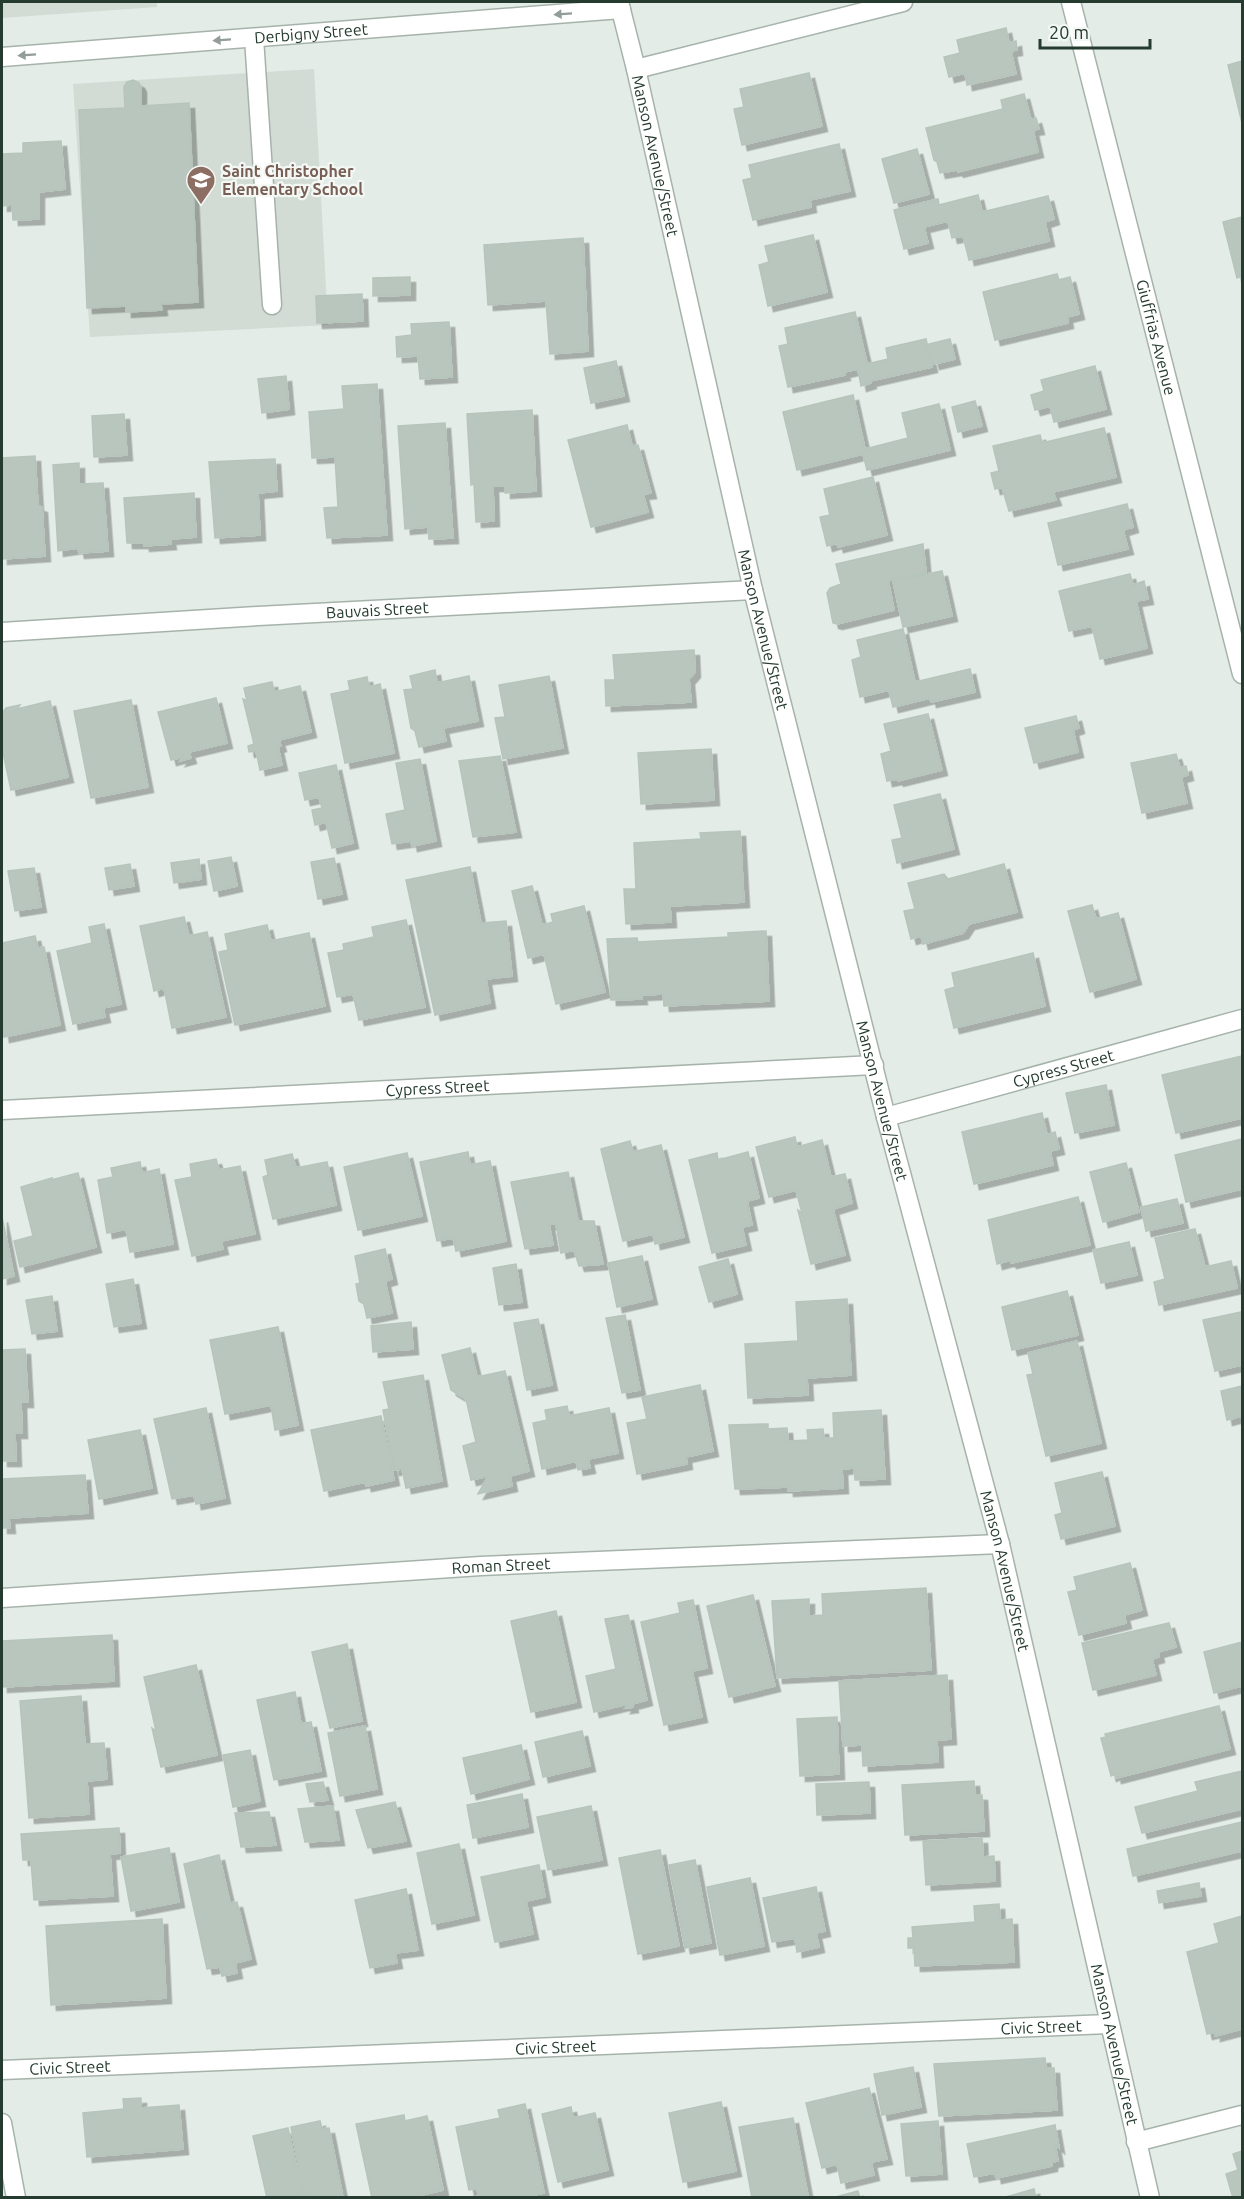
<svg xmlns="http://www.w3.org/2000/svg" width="1244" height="2199" viewBox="0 0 1244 2199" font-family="Ubuntu,sans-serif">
<defs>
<filter id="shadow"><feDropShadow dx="5.5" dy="5.5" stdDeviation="0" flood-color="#0004"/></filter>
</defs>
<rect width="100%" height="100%" fill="#e3ece6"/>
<path fill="#d2dbd4" d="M2,2h155v5l-155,11z
M314,69l14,256 -238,12 -17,-253z"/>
<path fill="#b9c6be" stroke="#b6c5bb" stroke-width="1.5" filter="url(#shadow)" d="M1006,28l3,15 7,-2 1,9 -6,1 5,23 -49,11 -2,-12 -16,4 -5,-20 16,-4 -3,-13z
M1242,61v62l-14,-58z
M809,73l13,53 -80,19 -8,-36 10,-2 -4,-18z
M133,80l6,3 2,4v19l48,-3 9,199 -37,2 1,6 -36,2v-6l-39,2 -8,-198 46,-2 -1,-21 3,-5z
M1024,94l7,26 5,-2 3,11 -6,1 5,22 -80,20 -1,-2 -17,3 -3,-11 -3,-2 -8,-32 77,-19 -2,-9z
M61,141l4,48 -26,3v27l-26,1 -1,-15 -10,1v-52l21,-1v-10z
M839,144l11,47 -40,9 1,7 -58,13 -10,-40 9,-2 -3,-13z
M917,149l12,45 -35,9 -12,-44z
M978,195l4,17 66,-16 6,23 -9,3 4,19 -80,19 -6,-24 -11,2 -4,-17 -24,6 4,16 -24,6 -10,-39 44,-11 1,6z
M1242,217v59l-5,2 -14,-56z
M813,235l14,57 -59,14 -9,-41 10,-3 -4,-16z
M583,238l5,113 -38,3 -4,-53 -58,4 -4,-60z
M1057,274l2,6 11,-3 9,37 -12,3 1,6 -73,17 -12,-48z
M410,277v18l-37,1v-18z
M362,294l1,27 -46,2 -1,-27z
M855,312l12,52 21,-5 -2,-11 40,-9 6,28 -62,14 1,2 -10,3 -3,-17 -14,3 1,3 -57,12 -9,-41 9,-2 -3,-16z
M449,322l3,55 -32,2 -2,-23 -21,1 -1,-20 16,-2 -1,-11z
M950,339l5,20 -21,5 -5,-20z
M616,361l8,35 -33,7 -7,-35z
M1095,366l11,43 -52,13 -4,-16 -15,4 -4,-15 13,-4 -3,-11z
M286,376l3,33 -27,4 -4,-34z
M377,384l10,151 -60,3 -3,-30 14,-1 -3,-50 -23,1 -3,-46 35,-3 -2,-23z
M853,395l12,54 43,-11 -6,-25 37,-9 11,46 -83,20 -4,-16 -66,16 -14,-58z
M975,401l7,25 -24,6 -6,-25z
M532,410l4,81 -31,2v-7h-12l1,35 -18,1 -2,-38 -3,1 -4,-71z
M124,414l3,41 -33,2 -2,-41z
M445,423l8,115 -24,1 -1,-12 -23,2 -7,-103z
M627,425l5,21 6,-1 13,48 -8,1 5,18 -57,15 -23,-87z
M1104,428l12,49 -63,15 3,8 -47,11 -7,-24 -7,2 -4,-16 8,-2 -6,-25 47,-11 2,8z
M35,456l3,50 4,1 3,49 -43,3v-101z
M275,459l2,32 -19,2 2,42 -45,3 -6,-76z
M79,463v21l24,-1 5,68 -29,2 -1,-5 -20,3 -5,-86z
M873,477l14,58 -49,12 -1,-4 -10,3 -7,-29 10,-2 -6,-26z
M194,493l2,44 -26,2 1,5 -27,2v-3h-17l-3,-45z
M1127,504l6,23 -10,3 5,19 -70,16 -10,-42z
M923,544l3,29 -38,7 6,30 -57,14 -4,-1 -6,-30 3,-5 11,-4 -5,-20z
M942,571l10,45 -49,11 -10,-46z
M1130,574l3,11 11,-4 4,18 -12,2 11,47 -47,11 -8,-33 -23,5 -10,-40z
M903,629l12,53 55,-13 5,23 -44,10 -1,-4 -37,9 -4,-17 -29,7 -8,-37 9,-3 -4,-17z
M694,650l1,22 -6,7 2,23 -85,4 -1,-26h10l-2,-25z
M435,670l2,13 32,-7 9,45 -35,7 3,13 -27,6 -4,-16 -4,-3 -7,-38 9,-1 -3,-13z
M549,676l14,72 -60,11 -8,-41 10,-1 -6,-32z
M367,677l2,10 11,-3 14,69 -49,10 -14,-69 19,-4 -2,-9z
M272,682l2,10 26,-6 11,46 -32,8 2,6 -3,1 4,18 -22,5 -4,-19 -7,1 -1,-6 6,-2 -11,-45 4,2 -3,-13z
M216,698l11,45 -38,9 2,6 -11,3 3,-4 -12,3 -13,-48z
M131,700l17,87 -57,11 -17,-87z
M50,701l18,76 -57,13 -9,-42v-35l4,-5 14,-3 -3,4z
M928,714l14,56 -44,11 -1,-2 -10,2 -6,-27 10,-3 -7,-27z
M1076,716l3,12 -6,2 5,22 -44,11 -9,-35z
M711,749l3,51 -73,4 -3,-51z
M1176,754l4,14 6,-2 2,9 -7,2 6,26 -45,10 -11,-50z
M500,756l16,76 -43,5 -14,-76z
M420,759l16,82 -24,5 -1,-5 -19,3 -6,-30 19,-4 -9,-47z
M336,765l17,78 -21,5 -6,-26 -11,3 -3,-15 10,-2 -3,-11 -14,3 -6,-27z
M940,794l14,55 -57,14 -5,-23 10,-2 -8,-33z
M740,831l4,71 -74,4 1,16 -45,2 -2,-35h12l-2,-46 67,-4 -1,-6z
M231,857l6,29 -23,5 -6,-30z
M334,858l8,36 -24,5 -7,-37z
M199,859l2,20 -27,4 -3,-20z
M130,864l4,22 -25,4 -4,-22z
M1004,864l13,48 -48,12 -6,9 -40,11 -2,-8 -10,3 -7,-28 11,-2 -7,-26 36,-9 4,5z
M470,867l11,56 25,-2 6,55 -26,3 4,24 -55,12 -29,-135z
M34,868l7,39 -26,4 -7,-40z
M532,886l10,39 11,-3 -2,-8 33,-8 21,86 -49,12 -12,-50 -16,4 -16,-67z
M1092,905l4,14 22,-6 18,66 -46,13 -22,-81z
M184,917l5,19 18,-4 19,85 -54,11 -8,-40 -10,3 -14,-65z
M406,920l19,87 -66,13 -6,-26 -16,3 -9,-44 16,-3 -1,-6 31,-7 -2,-10z
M104,924l17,80 -18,4 2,9 -32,7 -16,-73 35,-8 -3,-16z
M267,925l4,16 38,-8 16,73 -90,19 -16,-73 9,-2 -3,-16z
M766,931l3,70 -105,5 -1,-12 -22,1 1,4 -31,1 -4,-61 30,-1 1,4 90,-5v-4z
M35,936l3,12 6,-1 16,78 -56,12 -2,-13v-81z
M1033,953l12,53 -91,22 -9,-38 10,-3 -3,-14z
M1242,1056v62l-66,15 -14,-58z
M1106,1085l8,40 -39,8 -9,-40z
M1042,1113l5,22 8,-3 4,17 -9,2 3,14 -79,19 -12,-52z
M795,1137l2,10 25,-7 9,37 14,-3 7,29 -19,6 12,46 -34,9 -13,-54 4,3 -6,-23 -27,7 -13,-50z
M1242,1139v50l-56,13 -11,-47z
M630,1141l3,11 28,-7 23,92 -29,7 -2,-10 -30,7 -22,-92z
M468,1152l2,13 20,-4 16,80 -50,10 -3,-13 -16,3 -17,-79z
M748,1152l11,46 -12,3 5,24 -10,2 4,18 -34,8 -23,-93 28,-7 1,7z
M407,1153l15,63 -64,14 -14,-63z
M292,1154l4,14 31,-6 9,43 -63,14 -10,-42 5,-2 -3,-15z
M216,1159l3,11 21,-4 15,68 -34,7 2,8 -31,7 -17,-76 17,-3 -2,-13z
M140,1162l2,11 17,-4 14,75 -43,8 -4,-23 -19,4 -9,-53 15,-3 -2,-9z
M1126,1163l13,49 -36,10 -13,-50z
M568,1172l10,49h16l9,43 -24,2 -5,-16 -13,3 -5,-29h-7l4,21 -28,4 -14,-67z
M78,1173l18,74 -76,20 -6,-26 19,-5 -12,-49 31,-9 -1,2z
M1078,1197l12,48 -79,18v-3l-14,4 -9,-44z
M1177,1199l6,24 -37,8 -5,-24z
M2,1217l12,59 -12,3z
M1195,1229l10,38 26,-6 6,27 -78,17 -5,-23 11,-3 -10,-41z
M1129,1242l8,33 -36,8 -8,-33z
M385,1249l7,30 -7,2 7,32 -25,5 -3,-14 -5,-3 -3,-17 4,-1 -5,-27z
M642,1256l10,43 -35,8 -9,-44z
M728,1259l9,35 -28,8 -10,-35z
M516,1264l6,38 -23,3 -6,-37z
M133,1279l8,44 -27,4 -8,-43z
M1067,1291l11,44 -66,15 -10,-43z
M52,1296l5,35 -25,3 -6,-34z
M847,1299l4,76 -44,3 1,17 -60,3 -3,-54 53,-3 -2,-39z
M1242,1310v55l-27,6 -12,-51 38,-8z
M625,1315l15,75 -18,3 -16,-75z
M538,1319l14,66 -25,5 -13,-67z
M411,1322l2,27 -40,3 -2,-26z
M278,1327l20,98 -23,5 -4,-25 -46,9 -15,-74z
M1077,1341l24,102 -55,13 -19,-81 6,-1 -5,-21z
M470,1348l7,29 28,-6 24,100 -19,5 2,10 -34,8 10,-18 -17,4 -8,-34 13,-4 -10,-43 -15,-9 -9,-35z
M25,1349l3,53h-7l1,31h-7l1,28h-14v-111z
M423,1375l19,106 -36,7 -4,-19 -8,1 -11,-60 6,-1 -6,-27z
M700,1385l13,66 -27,6 1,7 -50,10 -10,-51 20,-4 -5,-22z
M1242,1386v30l-15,4 -6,-29z
M567,1406l2,10 40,-8 9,45 -30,6 2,9 -12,2 -2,-9 -34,8 -9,-46 14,-3 -2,-10z
M206,1408l19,90 -29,6 -2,-9 -22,4 -18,-80z
M881,1410l4,69 -30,1 -1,-12 -12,1 1,19 -55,3v-4l-53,2 -6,-64 39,-1v5l19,-1 1,13 20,-1 -1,-10 16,-1 1,9h10l-1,-25z
M381,1416l13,64 -28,6 -1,-4 -41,9 -13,-61z
M140,1430l12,58 -53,11 -11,-59z
M1102,1472l13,54 -54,13 -6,-24 7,-2 -7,-30z
M85,1475l3,38 -79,5 1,10h-8v-49z
M1130,1563l12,47 -18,5 2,8 -47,12 -11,-43 9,-2 -3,-13z
M926,1588l5,82 -154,8 -5,-77 37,-2v17l14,-1 -1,-21z
M753,1595l22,91 -46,11 -22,-91z
M693,1600l14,68 -15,3 10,46 -38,8 -23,-103 39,-9 -2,-10z
M556,1611l20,91 -45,10 -20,-91z
M628,1615l19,85 -15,4 1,3 -8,1 3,-4 -34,8 -8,-36 30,-7 -11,-50z
M1169,1623l7,24 -18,5 1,5 -7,2 4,16 -63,15 -11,-47z
M112,1635l2,46 -112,6v-46z
M1242,1642v44l-28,7 -10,-41z
M347,1644l15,77 -32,7 -18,-76z
M196,1665l21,90 -56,12 -9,-39 4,3 -12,-54z
M947,1675l4,64 -14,1 1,22 -75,4 -1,-21 -19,1 -4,-65z
M295,1692l6,32 10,-2 10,49 -47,9 -17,-80z
M81,1696l4,48 19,-1 3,36 -20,2 2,33 -60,4 -9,-117z
M1219,1706l11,43 -114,29 -1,-4 -4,2 -10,-38 5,-1 -1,-3z
M837,1717l2,57 -39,2 -3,-57z
M365,1726l12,63 -37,7 -12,-63z
M582,1731l8,35 -47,11 -8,-35z
M521,1745l8,34 -58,15 -8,-36z
M250,1750l10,51 -27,6 -10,-52z
M1242,1771v38l-100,24 -7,-26 63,-16 -3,-9z
M974,1781l1,14h7l2,36 -79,4 -3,-50z
M323,1782l5,18 -18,2 -4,-18z
M869,1782l1,31 -53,2 -1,-31z
M522,1794l6,33 -55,11 -6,-33z
M395,1802l11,39 -38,7 -12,-38z
M333,1806l6,34 -34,2 -7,-33z
M591,1806l11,54 -54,10 -11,-53z
M269,1812l7,33 -35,2 -6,-34z
M1242,1822v29l-109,25 -6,-27z
M119,1828l1,25 -10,1 3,42 -79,4 -3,-40h-8l-2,-26z
M982,1838l1,19 11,-1 1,25 -69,4 -3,-44z
M459,1844l15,71 -42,9 -15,-71z
M169,1848l10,54 -48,9 -10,-54z
M660,1850l19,96 -41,8 -19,-96z
M219,1855l11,48 7,-1 14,57 -16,4 2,10 -15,3 -2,-9 -13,2 -23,-105z
M695,1860l16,83 -26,5 -16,-83z
M539,1865l6,32 -19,4 7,33 -38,8 -14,-65z
M750,1878l14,68 -44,9 -13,-68z
M1199,1883l2,13 -42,7 -2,-12z
M816,1887l9,44 -9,2 3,14 -22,5 -2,-14 -23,4 -9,-44z
M406,1889l12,61 -23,3 2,10 -27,5 -15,-68z
M999,1904l1,16 12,-1 2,43 -99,4 -1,-18h-6v-10h5l-1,-11 63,-5 -1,-16z
M1242,1916v113l-27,7v-4l-8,2 -20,-82 32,-9 -5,-19z
M162,1919l4,79 -115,7 -5,-79z
M1045,2058l1,10h8l3,42 -118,6 -5,-52z
M913,2067l8,40 -39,8 -8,-41z
M869,2088l18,71 -16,3 3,13 -33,8 -4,-19 -15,4 -16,-65z
M141,2098v10l38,-3 4,44 -96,8 -4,-44 41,-4 -1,-10z
M721,2102l15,69 -53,11 -14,-69z
M525,2104l19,89 -22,5h-43l-2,-10 -8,2 -13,-63 44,-9 -2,-8z
M571,2107l2,11 22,-5 13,57 -50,12 -16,-68z
M404,2115l1,6 22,-5 16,74 -34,8h-37l-16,-74z
M793,2118l15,78 -56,2 -13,-71z
M320,2121l2,8 7,-1 14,70h-38l-14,-71z
M938,2121l4,53 -36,2 -5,-52z
M1055,2125l4,23 -4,-4 3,17 -6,1v4l-56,12 -1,-5 -21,4 -7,-33z
M288,2128l15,70h-36l-14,-62z
M1242,2151v47h-9l-7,-24 12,-4 -5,-16z
M1034,2189l2,9h-34z
M858,2191l2,7h-28z"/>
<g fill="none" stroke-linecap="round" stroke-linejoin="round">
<g stroke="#a6b3ab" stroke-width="21">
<path id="lane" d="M254,38l18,267"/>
</g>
<g stroke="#a6b3ab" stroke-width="21">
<g id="street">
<path id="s1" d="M619,2l17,67 117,521 133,527 114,427 150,654"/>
<path id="s2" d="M1071,2l171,672"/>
<path id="s3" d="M2,57l619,-48"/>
<path d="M636,69l267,-67"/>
<path id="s4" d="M2,632l256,-16 495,-26"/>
<path id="s5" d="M2,1110l872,-45"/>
<path id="s6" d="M886,1117l356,-98"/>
<path id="s7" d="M2,1598l479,-32 519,-22"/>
<path id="s8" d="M2,2070l1107,-46"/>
<path d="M1136,2142l106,-27"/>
</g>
</g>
<g stroke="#a3b6ab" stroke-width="21">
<path id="secondary" d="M2,2123l14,75"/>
</g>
<use href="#lane" stroke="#fff" stroke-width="18"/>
<use href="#street" stroke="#fff" stroke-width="18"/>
<use href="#secondary" stroke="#fff" stroke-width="18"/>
</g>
<defs><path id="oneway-solid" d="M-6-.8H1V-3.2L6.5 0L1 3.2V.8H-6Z" transform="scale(1.5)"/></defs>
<g fill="#929d97">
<use href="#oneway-solid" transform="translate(563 14) rotate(176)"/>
<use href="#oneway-solid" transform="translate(222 40) rotate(176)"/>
<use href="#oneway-solid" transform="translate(27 55) rotate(176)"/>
</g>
<defs>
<g id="school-pin" transform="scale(1.5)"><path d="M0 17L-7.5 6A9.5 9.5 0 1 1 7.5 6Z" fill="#8d6e63" stroke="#f4f8f5"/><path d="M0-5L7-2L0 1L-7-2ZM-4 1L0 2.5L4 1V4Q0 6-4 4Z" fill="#fff"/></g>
</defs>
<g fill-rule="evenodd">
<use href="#school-pin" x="201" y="180"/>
</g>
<g text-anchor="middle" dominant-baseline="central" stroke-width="4.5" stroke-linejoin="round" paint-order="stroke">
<g font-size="16" fill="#253b2f" stroke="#f4f8f5">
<text stroke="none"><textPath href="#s3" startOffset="310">Derbigny Street</textPath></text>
<text stroke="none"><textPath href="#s1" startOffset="158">Manson Avenue/Street</textPath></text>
<text stroke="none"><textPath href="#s2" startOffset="346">Giuffrias Avenue</textPath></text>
<text stroke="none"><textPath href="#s4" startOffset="376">Bauvais Street</textPath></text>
<text stroke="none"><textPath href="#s1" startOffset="644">Manson Avenue/Street</textPath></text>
<text stroke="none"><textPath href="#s6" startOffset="184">Cypress Street</textPath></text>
<text stroke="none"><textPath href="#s5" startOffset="436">Cypress Street</textPath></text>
<text stroke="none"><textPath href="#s1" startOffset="1130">Manson Avenue/Street</textPath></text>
<text stroke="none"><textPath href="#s7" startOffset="500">Roman Street</textPath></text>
<text stroke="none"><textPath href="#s1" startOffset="1616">Manson Avenue/Street</textPath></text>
<text stroke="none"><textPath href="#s8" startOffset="1040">Civic Street</textPath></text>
<text stroke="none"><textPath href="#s1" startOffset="2102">Manson Avenue/Street</textPath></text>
<text stroke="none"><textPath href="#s8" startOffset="554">Civic Street</textPath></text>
<text stroke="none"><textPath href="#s8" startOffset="68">Civic Street</textPath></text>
</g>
<g font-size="16" font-weight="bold" fill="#785e54" stroke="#f4f8f5" text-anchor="start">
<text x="222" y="171">Saint Christopher<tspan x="222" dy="18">Elementary School</tspan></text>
</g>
</g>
<rect width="1244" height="2199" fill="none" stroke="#253b2f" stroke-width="6"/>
<path d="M1040 39v9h110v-9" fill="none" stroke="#253b2f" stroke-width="3"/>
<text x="1049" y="39" font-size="18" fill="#253b2f" stroke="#f4f8f5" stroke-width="4.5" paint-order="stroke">20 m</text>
</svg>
